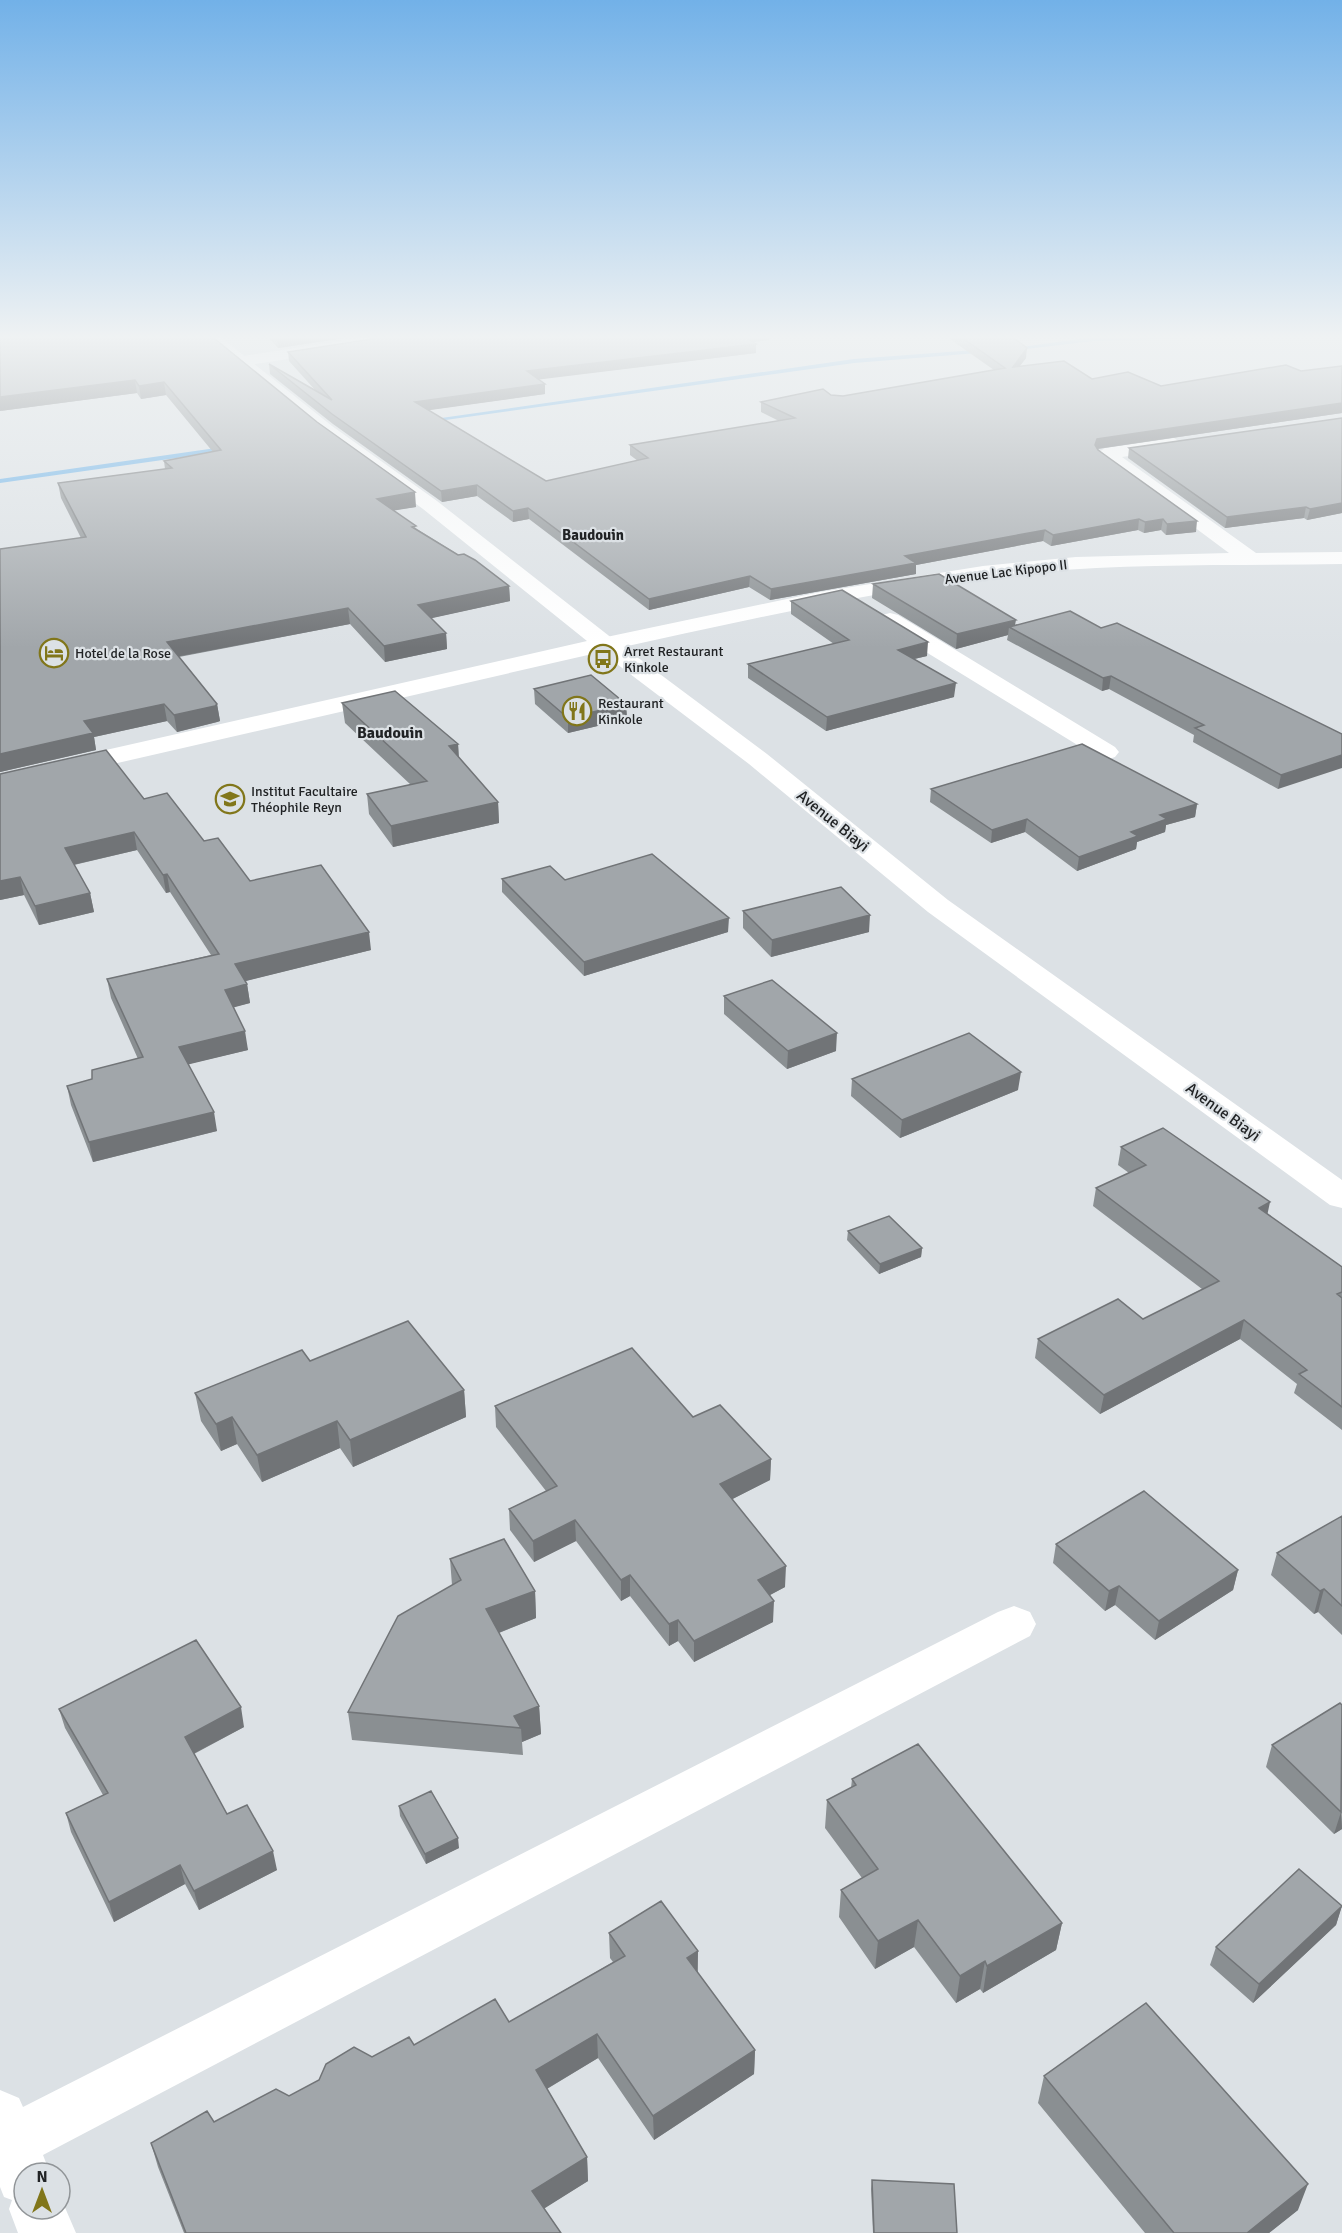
<svg xmlns="http://www.w3.org/2000/svg" width="1342" height="2233" viewBox="0 0 1342 2233" font-family="Signika,sans-serif">
<rect width="100%" height="100%" fill="#dce1e5"/>
<g fill="none" stroke-linecap="round" stroke-linejoin="round">
<path fill="#62ade7" fill-rule="evenodd" d="M1162,335h67l-3,2 -133,4 -83,10 -3,-2 86,-12z
M988,349l2,3 -136,11 -430,60 -4,-2 434,-62z
M230,446l4,2 -1,2 -233,33v-4z"/>
<path fill="#fff" fill-rule="evenodd" d="M380,335h39l-8,5 -168,26 -8,-5 8,-5z
M1174,438l9,6 -2,4 -59,9 134,96 86,-1v12c-101,2 -203,-1 -304,8 -146,14 -290,48 -433,79l-8,-2 -3,-5 3,-5 223,-47 163,-26 93,-9 153,-4 -133,-99 9,-6z
M890,613l8,2 217,132 4,5 -4,5 -9,3 -9,-3 -215,-132 -3,-5 3,-5z
M1014,1606l16,6 6,12 -6,12 -987,519 7,18h-26v36h36v-13l16,37h-58l-9,-24 3,-9 -8,-3 -4,-10v-97l19,8 4,9 975,-495z"/>
<path fill="#fff" fill-rule="evenodd" d="M200,335h18l114,91 105,75 176,138 154,115 181,146 394,280v28l-12,-3 -402,-293 -179,-148 -148,-112 -601,138v-16l587,-133 -164,-132 -103,-75z"/>
</g>
<path fill="#8a8f92" d="M193,335l223,172 -22,3 23,19 92,57 1,15 -79,17 15,15 1,16 -62,13 -35,-38 -171,33 38,47 3,17 -3,1 -40,10 -10,-11 -73,16 2,13 -96,22v-223l81,-11 -20,-40 -3,-15 107,-14 -1,-8 49,-9 -47,-57 -25,4 -4,-6 -137,18z
M266,335h99l-87,13z
M944,335h66l16,23 -6,8 72,13 69,7 140,-15 41,-5v47l-244,36 98,83 -30,3 -5,-5 -17,3 -6,-3 -87,16 -8,-5 -127,24v9l-146,26 -21,-13 -100,23 -120,-91 -16,3 -36,-26 -35,6 -109,-78 -63,-50 -1,-10 47,27 -27,-30 -1,-9 481,-12 -16,2 3,11 -218,26 7,15 -117,16 118,71 92,-20 -8,-6v-10l149,-24 -18,-9v-10l70,-7 12,1 151,-26z
M1342,418v95l-35,7 -3,-2 -79,10 -97,-70 1,-10z
M873,584l142,41 86,3 241,106 -64,55 -85,-47 1,-7 -85,-46 -7,2 -95,-51 1,-5 -52,14 -84,-51z
M791,601l136,55 -13,3 40,38 -128,34 -78,-53v-14l86,-20 -43,-30z
M534,689l92,15 1,15 -59,14 -33,-29z
M342,703l116,41 1,14 39,44 1,21 -106,24 -24,-33 -2,-20 44,-9 -66,-62z
M0,774l144,25 60,42 46,40 121,69 -126,31 2,3 3,19 -17,4 15,43 -60,14 29,67 -124,31 -22,-57 -4,-19 25,-7 46,-20 -27,-61 -4,-19 104,-24 -41,-63 -4,1 -29,-43 -63,15 16,28 4,19 -55,13 -15,-30 -24,5z
M931,789l266,15 -2,13 -29,8 -1,7 -28,10 -1,7 -59,22 -52,-39 -34,11 -61,-41z
M502,879l63,1 163,52 -144,44 -82,-84z
M743,911l126,21 -98,25 -28,-29z
M724,996l112,55 -49,18 -63,-55z
M852,1079l166,11 -118,48 -49,-42z
M1121,1147l146,67 75,53v163l-48,-37 3,-9 -57,-45 -140,75 -65,-56 3,-19 105,-20 59,-30 -109,-83 3,-18 33,-15 -11,-8z
M848,1231l74,17 -1,9 -42,17 -32,-34z
M310,1361l154,29 2,27 -113,50 -13,-19 -78,34 -25,-38 -16,7 -20,-30 -6,-28z
M495,1406l198,11 78,42 -1,21 -38,19 53,88 -15,8 3,27 -79,40 -16,-21 -9,5 -39,-50 -9,5 -45,-60 -42,21 -24,-32 -1,-21 37,-18 -50,-64z
M1342,1516v119l-24,-23 -4,2 -43,-39 6,-22z
M1056,1544l182,26 -5,20 -78,50 -40,-35 -10,6 -52,-48z
M450,1559l85,32 1,27 -37,15 40,73 2,28 -19,8 1,13 -171,-15 -4,-28 104,-127z
M1340,1703l2,126 -8,5 -68,-67 6,-22z
M59,1709l185,18 -50,27 33,60 50,56 -78,40 -14,-26 -71,38 -43,-90 -5,-19 37,-18 -38,-67z
M852,1779l210,144 -6,27 -73,43 -3,-4 -24,14 -42,-56 -39,22 -36,-52 2,-27 21,-12 -37,-50 2,-28 24,-12z
M399,1806l60,42 -33,16 -26,-48z
M1342,1905l-6,20 -83,78 -43,-38 6,-18z
M609,1933l89,18v22l57,77 -1,24 -100,66 -56,-82 -51,31 40,68 1,24 -44,27 17,25h-377l-26,-66 -7,-24 138,-47 83,-39 42,-12 95,-23 104,-60 -3,-4z
M1044,2076l254,134 -29,23h-124l-107,-130z
M872,2180l85,53h-84l-2,-44z"/>
<path fill="#717477" d="M304,335h61l-87,13 -1,-9z
M741,335h28v5l-28,3z
M756,344v9l-229,28v-10z
M1027,348l-1,10 -14,18 1,-9z
M135,380l2,13 -137,18v-14z
M164,382l2,13 -25,4 -2,-13z
M545,384v10l-129,18 -1,-10z
M1342,403v10l-246,36 -1,-4 2,-6z
M477,485v11l-35,6 -1,-11z
M415,492l1,15 -37,6 -2,-14z
M1342,503v10l-35,7 3,-11z
M1306,507l-2,11 -79,10 2,-11z
M528,508l1,11 -16,3v-11z
M1139,519l-1,11 -87,16 2,-11z
M1163,519l-2,11 -17,3 1,-11z
M1197,521l-1,11 -30,3 1,-11z
M1045,530l-2,11 -127,24v9l-146,26 1,-11 134,-33z
M750,576l-1,11 -100,23v-11z
M509,586l1,15 -91,20 -1,-16z
M348,608l2,16 -180,34 -3,-16z
M1016,620l-2,10 -5,-3 -1,8 -52,14 1,-15z
M446,633l1,16 -62,13 -1,-16z
M928,642l-1,14 -30,7 1,-13z
M1111,676l-2,13 -7,2 1,-13z
M956,683l-2,14 -128,34 1,-14z
M164,704l3,17 -73,16 2,13 -96,22v-18l84,-33z
M217,704l3,17 -3,1 -40,10 -3,-17z
M626,704l1,15 -59,14v-15z
M458,744l1,19 -10,-17z
M1342,755v13l-64,21 3,-14z
M498,802l1,21 -106,24 -2,-21z
M1197,804l-2,13 -29,8 -1,7 -28,10 -1,7 -59,22 2,-14 81,-42z
M1027,819l-2,13 -34,11 1,-13z
M134,832l3,18 -69,16 -3,-18z
M167,874l3,18 -4,1 -3,-18z
M20,877l4,18 -24,5v-19z
M90,893l4,19 -55,13 -4,-19z
M870,915l-1,17 -98,25 1,-17z
M729,918l-1,14 -144,44v-14z
M369,932l2,18 -133,33 -3,-19z
M247,984l3,19 -22,6 -3,-19z
M245,1031l3,19 -66,16 -3,-19z
M837,1033l-1,18 -49,18 1,-18z
M1021,1072l-3,18 -118,48 2,-18z
M214,1112l3,19 -124,31 -4,-20z
M1270,1202l-4,19 -7,-13z
M922,1248l-1,9 -42,17 1,-10z
M1244,1320l-4,19 -140,75 4,-19z
M464,1390l2,27 -113,50 -3,-27z
M232,1417l5,27 -16,7 -5,-27z
M337,1421l3,27 -78,34 -5,-27z
M771,1459l-1,21 -51,26 1,-22z
M575,1520l1,21 -42,21 -1,-21z
M786,1566l-1,21 -28,15 1,-22z
M1238,1570l-5,20 -78,50 4,-19z
M630,1575v21l-9,5v-21z
M1119,1586l-4,19 -10,6 4,-20z
M1324,1589l-6,23 -4,2 6,-23z
M535,1591l1,27 -48,19 -2,-28z
M774,1601l-1,21 -79,40v-21z
M678,1620v21l-9,5v-22z
M539,1706l2,28 -19,8 -1,-14 -7,-12z
M241,1707l3,20 -55,29 -4,-19z
M1341,1812l1,17 -8,5z
M458,1838l1,10 -33,16 -1,-10z
M273,1851l4,19 -78,40 -5,-19z
M180,1865l5,19 -71,38 -5,-20z
M1342,1906l-6,19 -83,78 6,-19z
M918,1920l-4,27 -39,22 3,-28z
M1062,1923l-6,27 -73,43 4,-27z
M698,1951l-1,24 -10,-17z
M985,1961l-5,28 -24,14 4,-27z
M597,2034l1,24 -60,36 -2,-24z
M755,2050l-1,24 -100,66 -1,-24z
M587,2157l1,24 -54,34 -2,-24z
M1308,2184l-10,26 -29,23h-22z"/>
<path fill="#a1a6aa" stroke="#717477" stroke-width="1.5" d="M0,335h210l107,87 98,70 -38,7 39,27 -4,1 46,28 6,-1 11,6 34,26 -91,19 28,28 -62,13 -36,-38 -181,34 50,62 -2,2 -41,9 -10,-11 -80,17 9,12 -93,21v-205l86,-12 -28,-54 114,-15 -8,-7 57,-11 -57,-68 -25,4 -4,-6 -135,17z
M273,335h31l-27,4z
M398,335h345l13,9 -229,27 18,13 -130,18 131,79 102,-23 -18,-13 165,-27 -34,-16 62,-13 8,6 12,1 162,-28 -47,-33h52l17,13 -14,19 51,-6 28,18 36,-7 33,14 125,-21 15,6 41,-5v37l-245,36 -2,6 3,5 99,71 -30,3 -4,-5 -18,3 -6,-3 -86,16 -8,-5 -140,26 11,7 -145,26 -21,-13 -101,23 -121,-91 -15,3 -36,-26 -36,6 -109,-77 -63,-50 63,36 -44,-48z
M1342,418v85l-32,6 -4,-2 -79,10 -98,-69z
M939,574l77,46 -59,14 -84,-50z
M842,590l86,52 -30,8 58,33 -129,34 -79,-53 101,-24 -58,-39z
M1070,611l31,17 16,-5 225,111v21l-61,20 -86,-47 9,-3 -93,-49 -8,2 -94,-51z
M591,675l35,29 -58,14 -34,-29z
M395,691l63,53 -9,2 49,56 -107,24 -24,-32 60,-13 -85,-78z
M1082,744l115,60 -37,11 7,4 -36,13 7,4 -59,21 -52,-38 -35,11 -61,-41z
M106,750l38,49 23,-6 37,48 14,-3 32,43 71,-16 48,67 -134,32 12,20 -22,6 20,41 -66,16 35,65 -125,30 -22,-56 25,-7v-9l51,-13 -36,-78 112,-25 -52,-80 -4,1 -29,-43 -69,16 25,45 -55,13 -15,-29 -20,4v-107z
M652,854l77,64 -145,44 -82,-83 48,-13 15,14z
M841,887l29,28 -98,25 -29,-29z
M772,980l65,53 -49,18 -64,-55z
M969,1033l52,39 -119,48 -50,-41z
M1163,1128l107,74 -11,6 83,59v25l-5,2 5,4v109l-43,-33 8,-4 -63,-50 -140,75 -66,-56 80,-40 25,20 76,-38 -123,-93 50,-23 -25,-18z
M889,1216l33,32 -42,16 -32,-33z
M408,1321l56,69 -114,50 -13,-19 -80,34 -25,-38 -16,7 -21,-31 107,-43 8,11z
M632,1348l61,69 27,-12 51,54 -51,25 66,82 -28,14 16,21 -80,40 -16,-21 -9,4 -39,-49 -9,5 -46,-60 -42,21 -24,-32 48,-23 -62,-80z
M1144,1491l94,79 -79,51 -40,-35 -10,5 -53,-47z
M1342,1516v90l-18,-17 -4,2 -43,-38z
M504,1539l31,52 -49,18 53,97 -25,10 7,12 -173,-16 50,-96 63,-36 -11,-21z
M196,1640l45,67 -56,30 42,77 20,-9 26,46 -79,40 -14,-26 -71,37 -43,-89 42,-20 -49,-84z
M1340,1703l2,2 -1,107 -69,-67z
M918,1744l144,179 -75,43 -2,-5 -25,15 -42,-56 -40,21 -37,-51 37,-21 -51,-69 29,-15 -4,-6z
M431,1791l27,47 -33,16 -26,-48z
M1299,1869l43,37 -83,78 -43,-37z
M661,1901l37,50 -11,7 68,92 -102,66 -56,-82 -61,36 51,87 -55,34 29,42h-375l-35,-90 56,-32 7,11 62,-33 13,7 30,-16 7,-16 28,-17 18,10 37,-20 5,8 81,-46 14,23 116,-66 -16,-23z
M1146,2003l162,181 -61,49h-73l-130,-157z
M872,2180l82,4 3,49h-83z"/>
<linearGradient id="sky" x2="0" y2="1"><stop stop-color="#72b1e8"/><stop offset="0.52" stop-color="#eff2f3"/><stop offset="1" stop-color="#eff2f3" stop-opacity="0"/></linearGradient>
<rect width="1342" height="648" fill="url(#sky)"/>
<defs>
<g id="hotel-ring" transform="scale(1.5)"><circle r="9.5" fill="#dce1e5" stroke="#81761a" stroke-width="1.5"/><path d="M-6-4.5h1.5V1H6V5H4.5V3h-9V5H-6ZM-4 0a1.8 1.8 0 1 1 3.6 0ZM.5 0V-2.5h3Q6-2.5 6 0Z" fill="#81761a"/></g>
<g id="bus-ring" transform="scale(1.5)"><circle r="9.5" fill="#dce1e5" stroke="#81761a" stroke-width="1.5"/><path d="M-5-6H5V4H4V6H2V4H-2V6H-4V4H-5ZM-3.5-4V0h7V-4ZM-3.5 1.2v1.5H-2V1.2ZM2 1.2v1.5H3.5V1.2Z" fill="#81761a"/></g>
<g id="restaurant-ring" transform="scale(1.5)"><circle r="9.5" fill="#dce1e5" stroke="#81761a" stroke-width="1.5"/><path d="M-5-6h1v4h1v-4h1v4h1v-4h1v5L-1.5 .5V6h-2V.5L-5-1ZM5-6V6H3V1.5H1.5Q1.5-4 5-6Z" fill="#81761a"/></g>
<g id="university-ring" transform="scale(1.5)"><circle r="9.5" fill="#dce1e5" stroke="#81761a" stroke-width="1.5"/><path d="M0-5L7-2L0 1L-7-2ZM-4 1L0 2.5L4 1V4Q0 6-4 4Z" fill="#81761a"/></g>
</defs>
<g fill-rule="evenodd">
<use href="#hotel-ring" x="54" y="653"/>
<use href="#bus-ring" x="603" y="659"/>
<use href="#restaurant-ring" x="577" y="711"/>
<use href="#university-ring" x="230" y="799"/>
</g>
<g text-anchor="middle" dominant-baseline="central" stroke-width="4.5" stroke-linejoin="round" paint-order="stroke">
<g font-size="14" fill="#212325" stroke="#dce1e5">
<text transform="translate(1006 572) rotate(-7)">Avenue Lac Kipopo II</text>
</g>
<g font-size="14" fill="#212325" stroke="#dce1e5" text-anchor="start">
<text x="624" y="651">Arret Restaurant<tspan x="624" dy="16">Kinkole</tspan></text>
<text x="75" y="653">Hotel de la Rose</text>
<text x="598" y="703">Restaurant<tspan x="598" dy="16">Kinkole</tspan></text>
<text x="251" y="791">Institut Facultaire<tspan x="251" dy="16">Théophile Reyn</tspan></text>
</g>
<g font-size="15" font-weight="bold" fill="#212325" stroke="#dce1e5">
<text x="593" y="535">Baudouin</text>
</g>
<g font-size="16" font-weight="bold" fill="#212325" stroke="#dce1e5">
<text x="390" y="733">Baudouin</text>
</g>
<g font-size="16" fill="#212325" stroke="#dce1e5">
<text transform="translate(833 821) rotate(39)">Avenue Biayi</text>
<text transform="translate(1223 1112) rotate(36)">Avenue Biayi</text>
</g>
</g>
<g transform="translate(42 2191)"><circle r="28" fill="#dce1e5" stroke="#919598" stroke-width="1.5"/>
<path d="M0-4.5L10 22L0 15L-10 22Z" fill="#81761a"/>
<text y="-9" font-size="16" font-weight="bold" text-anchor="middle" fill="#212325">N</text>
</g>
</svg>
